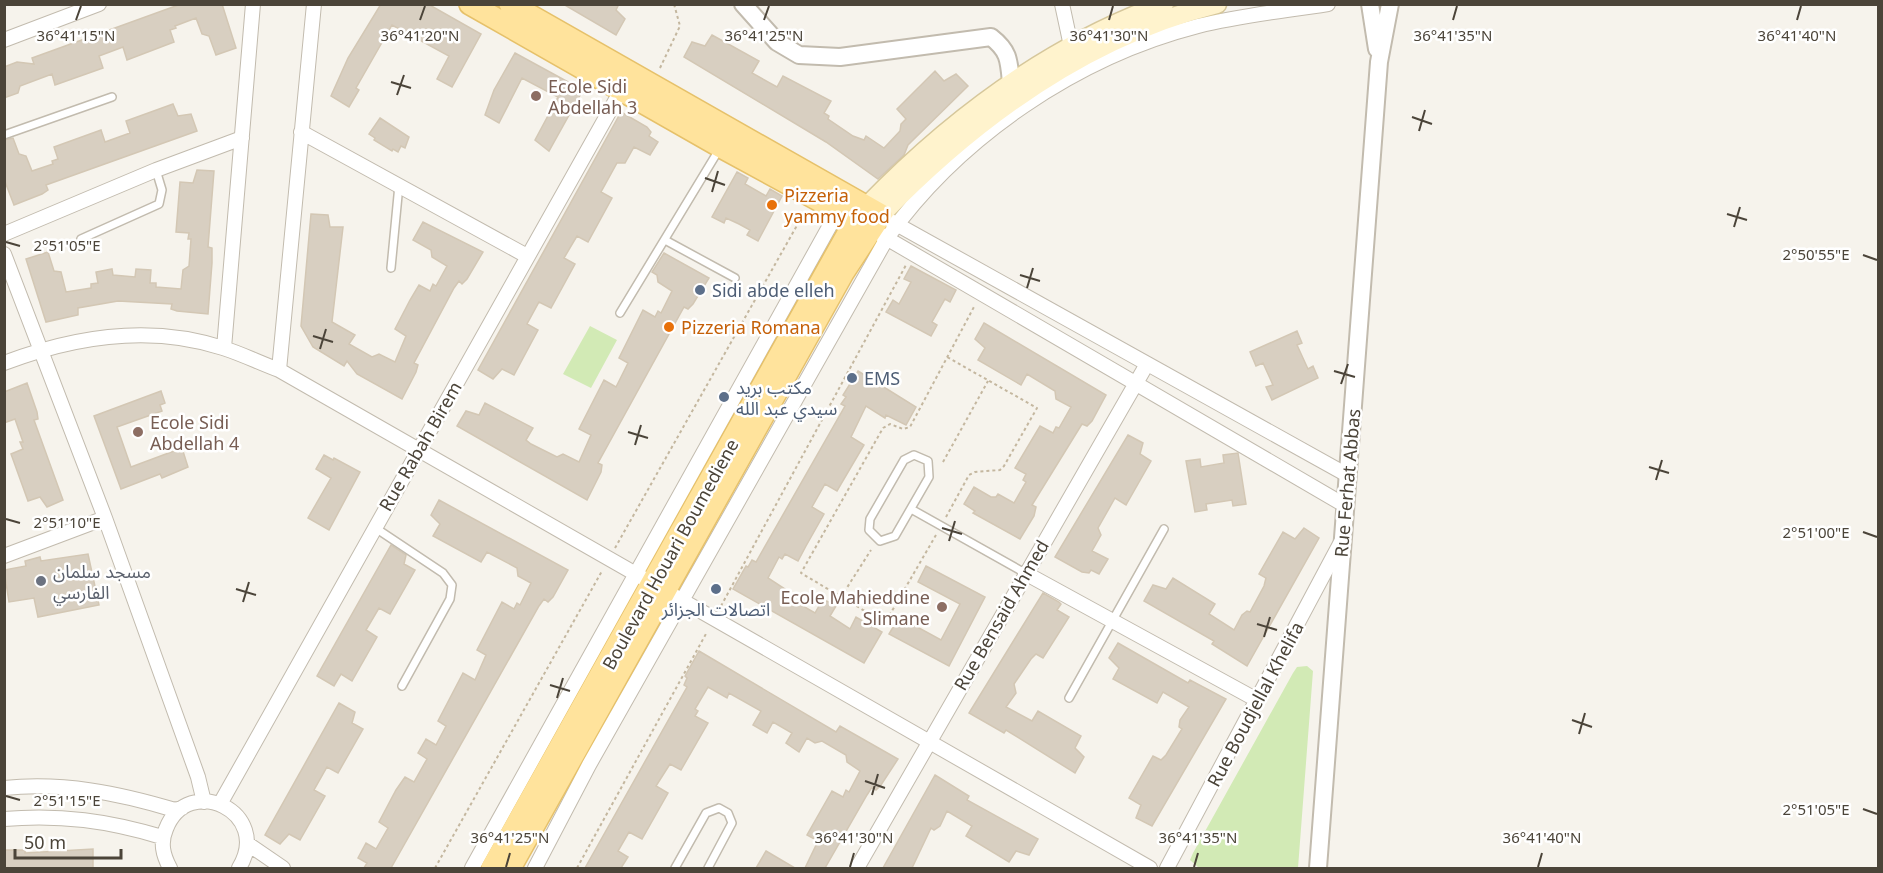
<svg xmlns="http://www.w3.org/2000/svg" width="1883" height="873" viewBox="0 0 1883 873" font-family="'Noto Sans','Noto Sans Arabic',sans-serif">
<rect width="100%" height="100%" fill="#f6f3ec"/>
<path fill="#d2eab5" d="M590,326l27,14 -26,48 -28,-14z
M1307,666l6,5 -15,197h-99l-9,-8 3,-7 100,-180 4,-6z"/>
<path fill="#d8cfc1" stroke="#d3c7b4" stroke-width="1.5" d="M181,4h41l14,44 -20,7 -7,-19 -7,-2 -6,-16 -21,8 1,2 -6,2 4,12 -47,18 -4,-13 -24,9 4,12 -48,17 -3,-11 -32,12 -2,7 -14,5v-31l13,-5 17,2 -2,-6z
M381,4h47l53,30 -29,53 -15,-8 12,-23 -57,-31 -36,63 3,2 -10,17 -18,-11 17,-38z
M563,4h56l-3,6 9,9 -9,16z
M712,35l47,26 -7,12 25,14 6,-11 48,25 -7,12 5,3 -1,3 25,17 11,4 2,-4 18,12 16,-17 1,-7 5,-5 -9,-10 38,-38 9,10 12,-7 12,12 -60,59 -4,10 -26,24 -52,-37 -142,-85 8,-15 13,4z
M515,53l68,37 -34,61 -14,-11 23,-43 -36,-19 -23,45 -14,-8 9,-25z
M173,104l5,12 13,-2 6,17 -151,54 2,5 -6,4 -28,11 -10,-26v-39l9,-2 6,16 7,2 6,15 21,-7 -1,-3 6,-2 -4,-12 47,-17 4,12 25,-9 -4,-12z
M621,112l26,15 4,5 -2,4 9,6 -8,13 -16,-8 -9,16h-8l-16,29 11,6 -24,44 -11,-6 -13,22 11,6 -24,44 -12,-6 -12,22 11,6 -24,45 -12,-6 -9,10 -15,-9z
M380,118l29,19 -4,11 -4,-2 -3,6 -5,-3 -1,2 -18,-11 1,-2 -6,-4z
M197,170l17,1 -6,76 4,1v15l-4,51 -31,-3 -6,-2 1,-5 -54,-3 -40,7v7l-32,7 -20,-63 22,-7 6,19 7,1 5,20 25,-4v-4l7,-1 -2,-11 16,-3 1,6 22,2 1,-8 15,1 -1,13h6v4l25,2 2,-19 6,-4 2,-27h-3l1,-6 -13,-1 4,-50 13,1z
M737,172l11,6 -3,6 21,12 4,-7 12,7 -24,45 -11,-6 3,-5 -11,-6 -13,-6 -2,5 -12,-6z
M311,214l17,1 2,12h13l-11,95 23,13 -6,9 23,13 7,-3 16,8 11,-26 -11,-7 15,-29 9,-15 11,6 3,-7 3,2 11,-20 -15,-9 -1,-7 -18,-10 10,-18 60,30 -16,27 -5,5 -3,-3 -5,7 -40,75 4,2 -2,7 -14,27 -45,-25 -10,-13 -3,5 -31,-19 -12,-21z
M664,253l45,25 -16,26 -5,5 -4,-2 -86,156 4,2 -1,7 -14,28 -130,-74 9,-15 13,4 6,-12 48,25 -7,12 5,4 26,13 6,-3 16,8 12,-27 -12,-6 25,-49 12,7 12,-24 -9,-5 24,-48 12,7 3,-6 3,2 11,-22 -14,-9 -1,-7 -5,-3z
M911,266l45,24 -6,12 -5,-3 -13,23 5,3 -6,11 -45,-24 7,-12 6,4 12,-22 -7,-3z
M984,323l122,72 -14,26 -5,5 -5,-2 -50,81 4,2 -2,9 -14,23 -47,-26 2,-2 -11,-7 10,-17 17,10h5l2,-3 16,9 12,-21 -3,-2 3,-6 -11,-6 25,-42 13,7 3,-6 3,1 12,-21 -15,-8 -1,-8 -28,-17 -6,11 -43,-25 7,-12 -10,-9z
M1297,331l5,12 -5,2 11,24 5,-3 5,12 -46,22 -6,-13 7,-2 -10,-22 -7,3 -6,-14z
M858,371l58,36 -10,18 -20,-10 -1,3 -19,-12 -15,31 13,8 -27,46 -12,-7 -13,23 12,7 -18,32 -8,15 -13,-7 -3,5 -3,-2 -11,21 17,11 -3,5 33,19 8,-14 13,7 -6,10 20,13 6,-12 26,15 -18,31 -131,-74 13,-23 2,1 4,-7 4,2 89,-156 -4,-2 5,-7 -3,-2z
M27,383l10,29 1,7 -4,1 29,80 -16,7 -7,-10 -12,4 -17,-47 12,-5 -3,-7h3l-8,-23 -11,4v-31z
M161,391l4,12 -5,2 2,6 -45,16 14,40 51,-19 6,19 -26,11 -2,-4 -39,15 -27,-73z
M1128,435l15,8 -3,11 11,7 -25,44 -11,-7 -17,30 3,7 -9,16 16,8 -9,15 -8,-4 -2,3 -7,-1 -27,-15z
M1238,453l8,51 -13,2 -1,-6 -26,4 1,6 -12,2 -9,-51 14,-2 1,8 23,-4 -1,-8z
M324,455l9,5 1,-2 26,14 -31,58 -21,-12 23,-40 -15,-9z
M439,500l129,70 -15,27 -5,5 -4,-3 -5,7 -148,262h-27l3,-5 -9,-5 8,-15 10,6 12,-21 -9,-6 17,-32 9,-13 9,5 13,-23 -9,-6 8,-14 10,6 10,-19 -8,-5 25,-48 12,7 11,-25 -9,-5 25,-48 12,7 3,-6 3,2 11,-22 -13,-7 -1,-8 -30,-16 -6,10 -48,-26 7,-12 -9,-9z
M1304,528l15,10 -72,128 -35,-22 2,-3 -70,-40 9,-16 13,4 7,-11 42,26 -6,10 25,16 8,-15 5,-4 3,1 14,-26 2,-8 -7,-4 24,-42 12,7z
M391,545l15,10 -2,9 11,6 -25,44 -11,-6 -13,22 11,7 -25,44 -11,-7 -7,12 -17,-10z
M88,554l11,51 -61,12 -4,-19 -25,4 -5,-32 22,-4 -1,-5 15,-4 1,4z
M926,566l59,31 -36,69 -60,-32 10,-17 42,23 19,-36 -42,-22z
M1043,593l16,9 2,2 -4,6 12,7 -26,41 -7,-4 -5,5 -17,25 2,9 -10,14 26,14 6,-10 43,25 -6,12 9,9 -9,16 -69,-43 -2,3 -35,-20z
M1118,643l70,40 2,-3 36,19 -74,127 -16,-8 5,-13 -12,-7 24,-42 8,4 5,-5 16,-26 -3,-2 1,-7 9,-13 -26,-15 -6,11 -44,-24 6,-11 -10,-10z
M699,651l137,81 4,-6 58,33 -17,26 -5,5 -4,-3 -5,8 -42,73h-20l13,-27 -11,-6 25,-44 11,6 3,-7 3,2 11,-21 -13,-9 -1,-7 -24,-14 -7,2 -8,-5 -8,14 -13,-9 6,-10 -19,-11 -6,11 -14,-8 8,-14 -32,-18 -2,5 -19,-11 -13,22 3,2 -3,5 13,7 -27,47 -11,-6 -14,22 12,7 -26,46 -13,-7 -11,19 10,6 -7,11h-36l102,-181 -3,-2 3,-7 -2,-2z
M339,703l16,9 -3,11 11,6 -25,44 -11,-6 -13,23 11,6 -25,44 -11,-6 -9,10 -15,-9z
M935,775l34,21 -2,4 71,39 -9,16 -13,-4 -7,11 -43,-26 6,-10 -25,-15 -7,15 -6,4 -3,-2 -19,40h-29z
M93,849v19h-89v-18h21v3z
M766,851l29,17h-39z"/>
<g fill="none" stroke-linecap="round" stroke-linejoin="round">
<g stroke="#c2bbae" stroke-width="10">
<path id="service" d="M4,135l108,-38
M81,239l78,-35 3,-14 -6,-20
M665,240l70,38
M391,268l8,-83
M620,313l100,-165
M914,455l14,6 1,16 -34,59 -15,5 -11,-11 1,-11 34,-59z
M911,509l114,64
M374,527l69,46 9,12 -2,14 -48,87
M1069,698l95,-169
M675,868l31,-55 13,-5 9,5 4,10 -24,45"/>
</g>
<g stroke="#c2bbae" stroke-width="16">
<path id="minor" d="M1062,4l9,42
M4,40l95,-36
M301,132l226,124
M889,220l460,256
M4,234l152,-64 86,-32
M881,235l465,271
M4,254l101,264 93,259 6,25
M224,348l29,-344
M4,363c71,-27 146,-39 219,-15 19,6 37,15 56,22l871,498
M279,370l35,-366
M4,556l101,-38
M1025,573l232,127
M4,788c60,-6 114,5 171,22l7,-2
M220,804l402,-715
M4,819c56,-5 105,2 158,18
M248,844l35,24
M170,868c-7,-13 -10,-25 -4,-39 22,-57 107,-17 73,39
M472,868l366,-657
M535,868l54,-103 298,-527c73,-102 190,-181 311,-212 43,-11 87,-15 130,-22
M857,868l290,-504
M1167,868l174,-326"/>
</g>
<g stroke="#c2bbae" stroke-width="20">
<path id="tertiary" d="M743,4l34,38 22,13 41,2 151,-20c18,14 18,23 20,46
M1370,4l7,45
M1318,868l61,-806 11,-58"/>
</g>
<g stroke="#d6c79b" stroke-width="21">
<path id="secondary" d="M866,207c84,-87 182,-161 298,-203
M881,215c93,-96 204,-178 336,-211"/>
</g>
<g stroke="#e6c16a" stroke-width="24">
<path id="primary" d="M470,4l251,143 147,80
M492,868l363,-647 11,-14
M510,868l333,-595 38,-58 -371,-211"/>
</g>
<path stroke="#c4b79f" stroke-width="2" stroke-dasharray="3 3" stroke-linecap="butt" d="M660,68l20,-42 -6,-22
M943,462l45,-81
M946,517l23,-42 6,-3 25,-2 4,-4 33,-58 -90,-51
M936,535l-51,88 -84,-50 82,-145 7,-4 13,5 7,-2 65,-122
M615,548l189,-335
M841,597l30,-47
M721,606l185,-341
M435,868l167,-297
M577,868l130,-236"/>
<use href="#service" stroke="#fff" stroke-width="7"/>
<use href="#minor" stroke="#fff" stroke-width="14"/>
<use href="#tertiary" stroke="#fff" stroke-width="16"/>
<use href="#secondary" stroke="#fff3cd" stroke-width="18"/>
<use href="#primary" stroke="#ffe39c" stroke-width="21"/>
</g>
<path fill="none" stroke="#4b4439" stroke-width="2" d="M76,20l5,-14M420,20l5,-14M764,20l5,-14M1109,20l4,-14M1453,20l4,-14M1797,20l4,-14M391,82l20,6M397,95l7,-20M1412,117l20,7M1419,131l6,-21M705,178l20,7M712,192l6,-21M1727,214l20,6M1734,227l6,-20M6,242l14,4M1863,255l14,5M1020,275l20,6M1027,288l6,-20M313,336l20,6M320,349l6,-20M1334,371l21,6M1341,384l7,-20M628,432l20,6M635,445l6,-20M1649,467l20,6M1656,480l6,-20M6,519l14,4M942,528l20,6M1863,532l14,5M949,541l6,-20M236,589l20,6M243,602l6,-20M1257,624l20,6M1264,637l6,-20M550,685l20,6M557,698l6,-20M1572,720l20,7M1579,734l6,-21M865,781l20,7M872,795l6,-21M6,796l14,4M1863,809l14,5M506,867l4,-14M850,867l4,-14M1194,867l4,-14M1538,867l4,-14"/>
<g fill="#8d6e63" stroke="#fff" stroke-width="2">
<circle cx="536" cy="96" r="6"/>
<circle cx="138" cy="432" r="6"/>
<circle cx="942" cy="607" r="6"/>
</g>
<g fill="#e8710a" stroke="#fff" stroke-width="2">
<circle cx="772" cy="205" r="6"/>
<circle cx="669" cy="327" r="6"/>
</g>
<g fill="#5c6f8a" stroke="#fff" stroke-width="2">
<circle cx="700" cy="290" r="6"/>
<circle cx="852" cy="378" r="6"/>
<circle cx="724" cy="397" r="6"/>
<circle cx="716" cy="589" r="6"/>
</g>
<circle fill="#6b7280" stroke="#fff" stroke-width="2" cx="41" cy="581" r="6"/>
<g text-anchor="middle" dominant-baseline="central" stroke-width="5" stroke-linejoin="round" paint-order="stroke">
<g font-size="18" fill="#785e54" stroke="#fff" text-anchor="start">
<text x="548" y="86">Ecole Sidi<tspan x="548" dy="21">Abdellah 3</tspan></text>
<text x="150" y="422">Ecole Sidi<tspan x="150" dy="21">Abdellah 4</tspan></text>
<text x="930" y="597" text-anchor="end">Ecole Mahieddine<tspan x="930" dy="21">Slimane</tspan></text>
</g>
<g font-size="18" fill="#c56008" stroke="#fff" text-anchor="start">
<text x="784" y="195">Pizzeria<tspan x="784" dy="21">yammy food</tspan></text>
<text x="681" y="327">Pizzeria Romana</text>
</g>
<g font-size="18" fill="#4e5e75" stroke="#fff" text-anchor="start">
<text x="712" y="290">Sidi abde elleh</text>
<text x="864" y="378">EMS</text>
<text x="736" y="387">مكتب بريد<tspan x="736" dy="21">سيدي عبد الله</tspan></text>
<text x="716" y="609" text-anchor="middle">اتصالات الجزائر</text>
</g>
<g font-size="18" fill="#4b4439" stroke="#fff">
<text transform="translate(420 446) rotate(-60)">Rue Rabah Birem</text>
<text transform="translate(1347 483) rotate(-85)">Rue Ferhat Abbas</text>
<text transform="translate(670 554) rotate(-61)">Boulevard Houari Boumediene</text>
<text transform="translate(1001 615) rotate(-60)">Rue Bensaid Ahmed</text>
<text transform="translate(1255 704) rotate(-62)">Rue Boudjellal Khelifa</text>
</g>
<g font-size="18" fill="#5b616d" stroke="#fff" text-anchor="start">
<text x="53" y="571">مسجد سلمان<tspan x="53" dy="21">الفارسي</tspan></text>
</g>
</g>
<g font-size="15" text-anchor="middle" fill="#4b4439" stroke="#fff" stroke-width="5" stroke-linejoin="round" paint-order="stroke">
<text x="76" y="41">36°41'15"N</text>
<text x="420" y="41">36°41'20"N</text>
<text x="764" y="41">36°41'25"N</text>
<text x="1109" y="41">36°41'30"N</text>
<text x="1453" y="41">36°41'35"N</text>
<text x="1797" y="41">36°41'40"N</text>
<text x="67" y="251">2°51'05"E</text>
<text x="1816" y="260">2°50'55"E</text>
<text x="67" y="528">2°51'10"E</text>
<text x="1816" y="538">2°51'00"E</text>
<text x="67" y="806">2°51'15"E</text>
<text x="1816" y="815">2°51'05"E</text>
<text x="510" y="843">36°41'25"N</text>
<text x="854" y="843">36°41'30"N</text>
<text x="1198" y="843">36°41'35"N</text>
<text x="1542" y="843">36°41'40"N</text>
</g>
<rect width="1883" height="873" fill="none" stroke="#4b4439" stroke-width="12"/>
<path d="M15 849v9h106v-9" fill="none" stroke="#4b4439" stroke-width="3"/>
<text x="24" y="849" font-size="18" fill="#4b4439" stroke="#ffffff" stroke-width="4.5" paint-order="stroke">50 m</text>
</svg>
